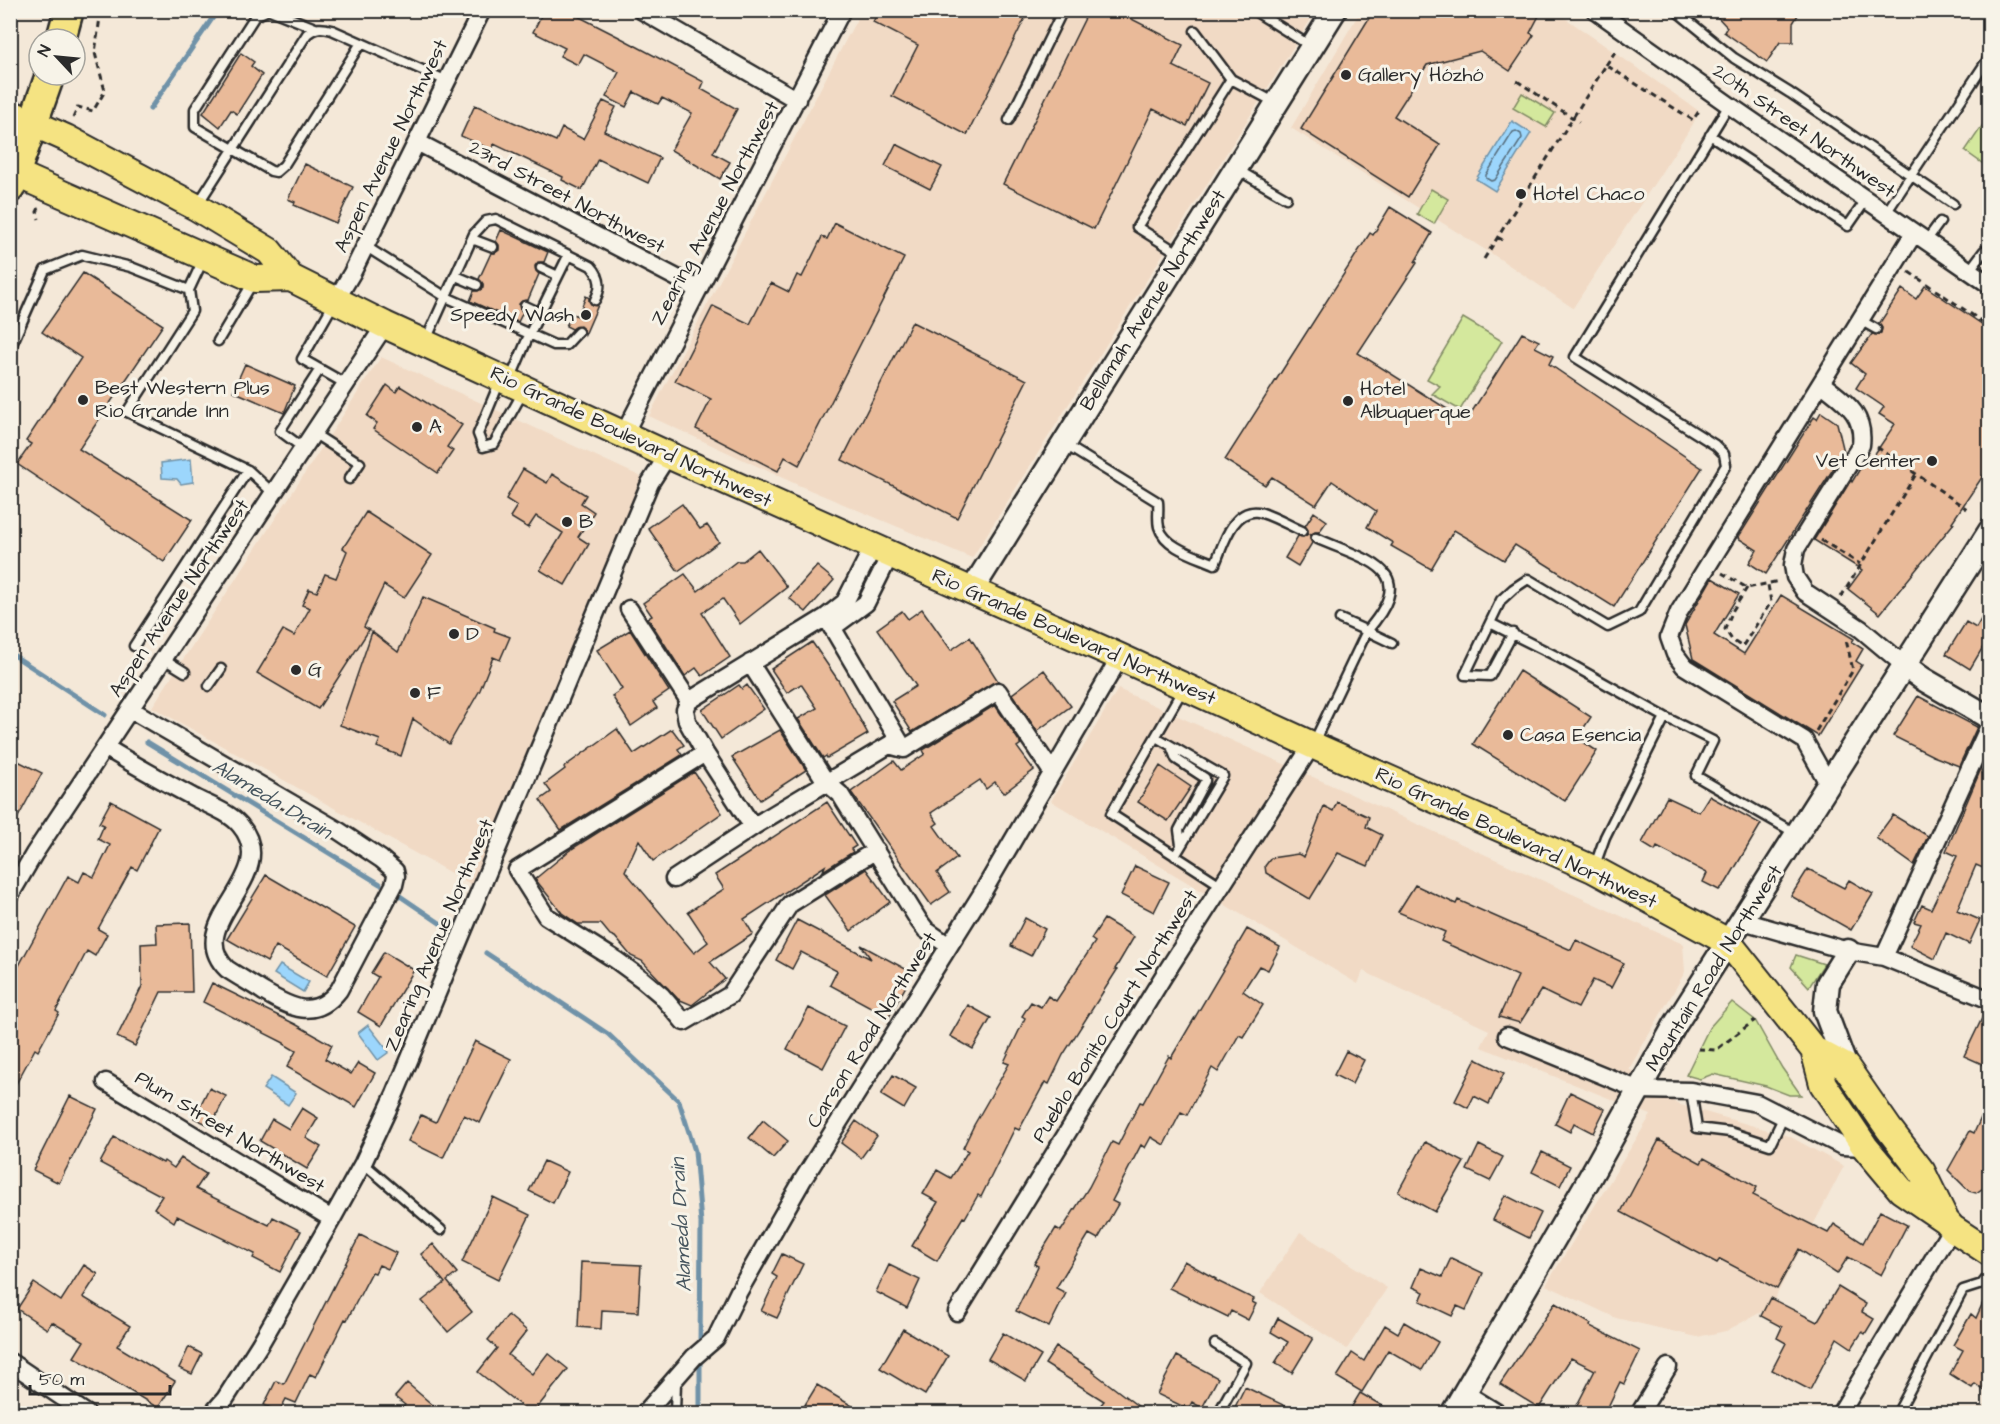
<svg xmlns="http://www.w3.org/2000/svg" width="2000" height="1424" viewBox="0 0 2000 1424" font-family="'Architects Daughter',sans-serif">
<rect width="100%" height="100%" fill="#f4e8d8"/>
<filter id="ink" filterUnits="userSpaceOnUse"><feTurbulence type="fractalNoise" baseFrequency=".0167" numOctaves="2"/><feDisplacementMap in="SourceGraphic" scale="12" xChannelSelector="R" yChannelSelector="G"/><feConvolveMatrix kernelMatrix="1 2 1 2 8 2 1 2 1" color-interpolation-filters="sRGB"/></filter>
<g filter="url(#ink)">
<path fill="#f1dac5" d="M1361,10l194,1 144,100 -6,13 -120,184 -73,-49 -209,-131z
M861,11h455l-344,547 -174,-73 -149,-69z
M381,357l265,122 -133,307 -37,101 -324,-180z
M1118,689l565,255 2,28 -56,97 48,35 112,32 55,30 -69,132 -12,13 -37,20 -29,6 -81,-19 -70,-33 105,-170 -170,-68 8,-17 -126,-59 -5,13 -307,-183z
M1300,1232l87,56 -40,61 -87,-56z"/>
<path fill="#d4e89d" stroke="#808a64" stroke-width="1.5" d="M1522,93l33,20 -9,14 -33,-19z
M1989,116v52l-24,-17z
M1431,189l17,10 -14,25 -17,-10z
M1463,318l39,23 -42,69 -28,-16 8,-8 -13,-7z
M1796,955l28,9 -15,23 -18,-20z
M1732,1002l23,18 27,48 19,27h-12l-23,-9 -53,-12 -13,5 -14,-4 23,-47z"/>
<path fill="#9cd6fc" stroke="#6f92a8" stroke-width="1.5" d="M1512,121l19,12 -36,58 -19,-12z
M191,459l2,23 -12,2 -4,-5 -15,-1 -1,-15z
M280,965l29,17 -6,10 -29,-18z
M368,1025l21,27 -11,8 -20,-27z
M271,1077l25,16 -8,12 -25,-16z"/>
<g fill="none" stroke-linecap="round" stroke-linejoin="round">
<path stroke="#586f7f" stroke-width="1.5" d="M1516,131l5,3 1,4 -27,42 -4,1 -5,-3v-3l27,-43z"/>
<path stroke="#6f92a8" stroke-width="5" d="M150,109l68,-99
M10,653l95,62
M147,742l233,142
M400,896l53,36
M486,953l122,81 71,67 16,50 6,72 -1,125
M700,1414v-57"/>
</g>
<path fill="#e9ba99" stroke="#2b2b2b" stroke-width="1.5" d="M544,10h22l53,27 85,45 -3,7 36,20 -24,44 17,9 -10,17 -49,-29 21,-37 -30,-15 -4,6 -24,-12 -8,15 -20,-10 13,-25 -35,-18 -6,11 -18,-9 5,-8 -32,-16z
M879,10h150l-62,125 -75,-39 26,-51 -45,-23z
M1089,10h25l69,35 -10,21 35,17 -21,43 -34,-17 -59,120 -91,-45z
M1374,10h168l-12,23 4,2 -24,36 -30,-20 -53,14 -33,51 46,29 -32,52 -107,-68z
M1711,10h90l-8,13v19h-13l-13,20 -43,-30 3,-5z
M241,53l13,9 -3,4 11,9 -25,39 -6,-4 -11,17 -17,-14z
M603,101l13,6 -12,24 56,27 -12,25 -50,-24 -16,31 -20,-10 1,-3 -69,-33 -2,6 -31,-14 14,-31 81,36 6,-13 21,11z
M896,144l46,23 -12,22 -45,-23z
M305,164l48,23 -17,36 -42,-18 1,-3 -7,-3z
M1390,207l42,26 -17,29 2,1 -59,90 108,68 56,-88 17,8 -4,6 18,9 -4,8 153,104 -88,139 -99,-62 -11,15 -50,-30 -23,39 -40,-23 2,-3 -26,-16 9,-16 -44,-30 -16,24 -44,-28 -7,8 -40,-25 145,-227 3,2z
M835,223l69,35 -105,207 -14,-8 -7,14 -82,-42 15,-30 -36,-18 38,-75 37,18 21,-41 18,9 8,-17 5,2 20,-40 5,2z
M501,230l47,22 -4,10h-6l-3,4 1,5 3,3 -11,26 -6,1 -3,3 1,5 3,3 -5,10 -48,-21 4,-10h4l5,-3v-4l-4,-5 12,-26h4l4,-3v-5l-3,-4z
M83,273l80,52 -84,124 113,71 -28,42 -147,-98 14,-20 -5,-3 55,-83 -39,-26z
M1925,286l64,43v138l-37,55 2,1 -74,91 -32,-25 14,-19 -48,-30 37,-60 1,2 12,-20 4,2 27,-40 -16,-10 5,-7 -28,-19 9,-14 -14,-11 21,-29 5,1 4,-2 1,-5 -3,-4 23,-35 14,10z
M586,296l3,2v3l3,4h6l-13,30 -1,-5 -4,-4 -8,3 -6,-3 6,-12 6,2z
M912,322l115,58 -70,138 -115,-58z
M245,364l50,22 -11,27 -51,-22z
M387,385l9,7 4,-6 62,39 -15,22 6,4 -15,22 -65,-44 4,-6 -10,-7z
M1821,412l16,11 7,29 -78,122 -17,-11 8,-13 -19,-12 76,-121 3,2z
M523,469l24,14 5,-9 34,21 -5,8 13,9 -16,25 11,7 -24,41 -25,-15 23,-37 -27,-17 -8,12 -18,-11 7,-11 -11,-7z
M682,504l18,25 7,-4 12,17 -41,29 -30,-43z
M366,512l66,43 -28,43 -20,-13 -20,42 5,3 -51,79 -61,-36 26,-43 11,6 16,-28 -8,-3 7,-16 8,3 8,-18 11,4 11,-27 -4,-3z
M1314,512l13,9 -8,11h-4l-5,3v4l2,4 -14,23 -13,-8 13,-22 5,1 5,-3v-4l-3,-4z
M758,549l29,38 -47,37 -17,-25 -21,14 28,44 -28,19 -6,-8 -11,8 -37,-58 4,-2 -9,-13 42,-29 13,17 39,-30h6z
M817,566l17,14 -28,32 -17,-14z
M1712,578l27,16 -25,41 30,19 37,-59 73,44 -2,3 11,7 -7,12 6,4 -44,71 -125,-77 -8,-34z
M423,597l72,31 -1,3 16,6 -10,23 -7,-3 -13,33 -31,54 -36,-25 -12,37 -24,-9 3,-7 -40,-15 32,-93 26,20z
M1989,605v32l-19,32 -24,-15 20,-32 10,6z
M922,609l29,41 19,-13 28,44 -86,51 -20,-31 24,-15 -39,-57 25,-18 6,8z
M630,630l39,61 -16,11 4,6 -26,18 -19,-30 10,-7 -25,-39z
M812,642l26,38 30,54 -41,24 -1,-2 -3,2 -25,-39 19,-11 -16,-24 -14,9 -16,-24z
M1044,670l27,36 -34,25 -25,-37z
M1519,671l72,46 -14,21 20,13 -32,50 -92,-57z
M739,685l3,4 5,-4 17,24 -43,30 -19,-29z
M1918,696l59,31 -18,39 -26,-10 -40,-20z
M995,705l26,39 -4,3 17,23 -30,23 -9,-11 -9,7 -6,-9 -49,33 7,10 -4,3 23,32 -20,15 13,19 -19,13 -80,-113 43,-31 7,9 24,-16 -2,-4z
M617,729l17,25 38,-25 12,16 -6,4 4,6 -121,75 -21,-30 11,-8 -6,-8 20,-15 -1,-2z
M780,730l26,40 -46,30 -28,-43z
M1989,750v100l-6,18 -7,-3 -19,45 23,10 -11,24 -23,-11 -11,26 -25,-13 11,-22 -7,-2 8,-17 9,4 26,-53 -11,-5z
M10,757l32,16 -32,59z
M1160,766l31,21 -23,34 -30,-19z
M694,772l28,41 -69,48 -14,-21 -14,31 69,82 14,-11 -20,-30 36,-23 -9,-14 112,-73 29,44 -5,3 2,3 -30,19 2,-5 -81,53 9,15 -43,28 15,17 -33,26 -14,-6 -36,-38 -11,-5 -16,-19 -5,-2 -9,-11h-23l-16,-11 -27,-34 35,-29z
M1709,796l52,28 -35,59 -7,7 -16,-8 4,-9 -50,-26 -2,4 -13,-8 25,-46 32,15z
M111,801l48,26 -22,43 -5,-3 -34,62 9,5 -12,22 -8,-5 -31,60 3,2 -21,38 -3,-2 -25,46v-113l58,-106 11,6 5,-10 10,5 16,-32 -12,-6 6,-14 -5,-2z
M1337,802l32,15 -3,10 16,8 -14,31 -30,-13 -28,46 -44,-26 -1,-7 6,-8 27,-4 6,3 20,-51 9,5z
M1893,815l35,21 -14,29 -38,-27z
M1135,866l34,16 -15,30 -33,-17z
M866,869l24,33 -39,29 -26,-36z
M1808,869l36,19 5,-8 24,14 -22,36 -60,-34z
M266,875l89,52 -28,49 -51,-30 -9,16 -40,-23z
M1415,885l41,19 2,-4 113,50 5,-10 48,23 -13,25 -18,-8 -15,28 -37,-18 -21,33 -21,-6 19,-41 -77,-35 4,-9 -47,-20z
M1025,918l20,11 -14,27 -20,-10z
M1104,919l30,18 -19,32 2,1 -54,85 -14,29 -4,-2 -26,48 -4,-2 -34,69 -3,-2 -13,23 -2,-1 -26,44 -25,-15 26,-44 -15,-8 14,-24 14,8 17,-27 -5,-3 11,-23 35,-61 -5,-2 21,-44 -3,-2 9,-14 10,5 7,-11 8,5 39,-59 -4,-3z
M797,920l74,39 -10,-14 52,28 -24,44 -59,-32 7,-14 -36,-19 -9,17 -16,-9z
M190,923l2,69h-31l-26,54 -18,-9 25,-51 -1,-42 16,-1 -1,-19z
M1247,929l33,18 -12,23 -9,-4 -16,25 20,14 -20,32 -4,-2 -21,37 -6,-4 -25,47 -6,-3 -17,33 -13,-8 -6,11 -4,-3 -29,56 6,3 -20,35 -9,-5 -33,54 10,5 -17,34 -33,-16 22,-45 -4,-2 22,-36 5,3 28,-44 23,-45 6,3 22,-43 3,1 26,-47 2,2z
M384,952l30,18 -33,56 -23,-14 20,-35 -7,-4z
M212,983l83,41 37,21 -7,14 26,15 7,-11 17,10 -19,34 -69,-40 9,-16 -12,-7v-1l-81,-41z
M968,1005l23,13 -18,31 -23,-13z
M809,1008l36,18 -22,42 -36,-19z
M1986,1010h3v57l-25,-11z
M475,1041l36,18 -31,64 -16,-8 -21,43 -35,-17 13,-26 15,7z
M1346,1051l18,9 -12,24 -18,-9z
M1476,1059l28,14 -15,31 -15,-8 -6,12 -13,-7z
M893,1075l23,13 -12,21 -23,-14z
M209,1088l17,8 -15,30 -17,-8z
M1570,1092l35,17 -12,24 -19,-10 -4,9 -15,-8z
M70,1096l27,13 -38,74 -26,-13z
M1989,1100v84l-13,9 -7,-2 -21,-21 22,-39 4,2z
M302,1108l16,10 -12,20 15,9 -14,22 -47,-28 12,-22 17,10z
M763,1120l25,21 -15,17 -24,-20z
M856,1121l21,15 -16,22 -20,-15z
M114,1137l49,26 1,-2 10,7 7,-10 25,16 -10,15 73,36 4,-8 28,14 -21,41 -27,-14 2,-4 -78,-38 -3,6 -20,-14 8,-12 -62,-33z
M1659,1140l42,23 3,-5 53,29 -4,8 75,38 6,-9 29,19 17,-32 27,14 -26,50 -33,-18 -11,17 -38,-25 -22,40 -57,-30 -3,4 -96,-51z
M1425,1142l39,20 -29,50 -37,-20z
M1479,1145l24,12 -13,24 -23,-11z
M1542,1152l28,14 -10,20 -28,-14z
M544,1161l24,11 -15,31 -24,-12z
M1505,1195l36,18 -12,25 -36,-18z
M493,1197l37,18 -32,65 -36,-18z
M360,1235l36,18 -8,16 -9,-4 -4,8 -3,-1 -25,48 -2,-1 -29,58 -6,-3 -14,29 -10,-4 -7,13 -15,-7 12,-24 8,3z
M433,1244l24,29 -10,8 25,31 -24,20 -26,-31 23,-18 -24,-29z
M782,1254l21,10 -26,54 -16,-7 16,-34 -5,-3z
M1451,1258l32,15 -17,37 -9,-4 -5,10 -32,-15 4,-9 -11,-5 8,-19 21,9z
M1184,1261l32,18 -1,1 39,19 -2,3 4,2 -8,16 -17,-9 -3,6 -59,-29z
M581,1262l60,3 -3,47 -36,-2 -1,19 -23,-2z
M84,1265l14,9 -15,23 47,29 -13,20 58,35 -17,27 -84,-51 10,-16 -32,-19 -5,7 -30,-20 17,-26 27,18z
M889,1265l31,15 -13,28 -31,-16z
M1838,1287l28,17 -4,8 12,7 -9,15 -3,-2 -10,16 -15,-10 -27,52 -38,-20 14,-27 -9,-5 5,-11 -21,-11 9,-18 47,24z
M1989,1289v105l-14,-10 -3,4 -22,-14 13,-24 -10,-5 18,-31 5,4z
M1555,1303l36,21 -1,2 50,25 -16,33 -4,-2 -15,31h-32l22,-43 -24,-12 -32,50 -39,-24z
M508,1315l19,16 -19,24 24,19 16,-21 20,16 -35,44h-3l-52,-41 19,-24 -9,-8z
M1278,1318l35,20 -21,35 -17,-10 13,-21 -17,-10z
M1404,1322l34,20 -16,28 -34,-20 -26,42 -25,-15 15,-24 12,8 21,-36 13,8z
M903,1329l45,27 -23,39 -45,-27z
M1003,1333l38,23 -15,25 -38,-22z
M189,1347l13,7 -10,20 -13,-6z
M1056,1347l38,24 -1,1 54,41h-53l10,-12 -59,-37z
M1177,1356l41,22 -16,30 -10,-6 -4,7 -31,-15z
M407,1383l35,30h-44l7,-8 -10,-8z
M817,1385l47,28h-64z
M1245,1387l55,26h-68z
M1360,1393l35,20h-47z"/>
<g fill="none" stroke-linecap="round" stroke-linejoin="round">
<g stroke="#2b2b2b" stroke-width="13">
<path id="lane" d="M268,10l-13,6 -60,93v18l76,44 5,1 8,-7 77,-122
M270,10l45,18
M1253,10l59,37
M1675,10l59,48 56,35 163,111
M1195,31l36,48
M1009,120l54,-110
M1710,135l138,91 18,-26
M1236,169l50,29
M198,204l109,-170c9,-7 14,-7 25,-4l115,51
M1886,213l104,-157
M472,239l21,8
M1926,241l14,-19
M365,246l81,51 108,48h12l12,-13
M1180,254l-43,-27 94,-148 45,24
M541,268l17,8
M1969,271l15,-20
M456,276l21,9
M334,303l-32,56 44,25
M525,306l15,7
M1860,320l16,9
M426,340l48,-106 12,-13 10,-2 95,47c10,11 11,21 4,34
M218,341l35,-59
M10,349l35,-79 37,-15 49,12 58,23 14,-30
M510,380l19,-45 39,-79
M500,381l-22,53 5,13 11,-3 29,-52
M313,433l42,27
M1064,444l94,58c1,8 -1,17 1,25 6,21 38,29 56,37 8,-18 17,-55 43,-52 12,2 32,14 44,19
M303,448l-23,-17 40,-62
M248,470l25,23
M349,479l11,-16
M1316,538c51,23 106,30 51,93l25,12
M1490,623l66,33 109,61
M1513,633l-23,43 -25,-1 36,-75 12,-11 15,-10 80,48 31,-15 87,-147 -2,-11 -9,-9 -140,-88 154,-252
M134,646l114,-176 -121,-58 65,-101 -3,-21
M164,659l21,13
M209,686l12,-17
M1183,689l-72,125 111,72
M1156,737l67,39 -48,80
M1314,742l53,-111 -27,-12
M1171,746l5,13 29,19v3l-26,49 2,15
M1594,868l11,-31 60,-120 48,24 -17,35 99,57
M1691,1091l6,37 33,4 40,13 14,-29
M363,1163l78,67
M1215,1344l31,19 -28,51
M675,1414l1,-33
M1897,1414l66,-124 19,-6 8,-10"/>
</g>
<g stroke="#2b2b2b" stroke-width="21">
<path id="street" d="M641,10l156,90
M1595,10l134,95 261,180
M417,142l281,147
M336,300l16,-27 130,-263
M1821,383c22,18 44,29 40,62l-65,104 -3,16 2,12 10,15 56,37 43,36
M624,434l218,-424
M629,609l60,92 -4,9 2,11 18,32 42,65 7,8
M826,617l78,132
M832,628l34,-25 24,-48
M750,663l76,119 14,12 79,127 7,9 23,16
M689,701l137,-84 19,-15 28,-55
M105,747c29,18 58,34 88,50 15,8 36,15 47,28 44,52 -60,98 -13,144 12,8 25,15 37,23 27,16 51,29 75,-2l55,-105 2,-9 -1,-5 -14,-12 -42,-28 -209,-122
M705,753l-188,117 29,46 70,44 26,19 19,16 23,27 46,-27 60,-91 86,-54
M1829,785l-25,-45 -120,-74 -9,-12 -6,-17 10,-25 235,-379
M674,879l80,-53 135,-81 15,4 94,-58 54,81
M10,895l24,-41 351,-529
M1743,921l105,30 36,6 106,43
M1884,957l106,-233
M1507,1036l132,54 52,1 66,12 85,43 23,1
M106,1082l226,137
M957,1312l206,-335 149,-232
M10,1362l77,52
M1465,1393l34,21
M212,1414l13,-15 35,-55 72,-125 31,-56 32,-69 255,-611 18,-28
M644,1414l50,-57 22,-19 23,-47 63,-110 179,-286 139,-238
M1639,1414l29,-47
M1840,1414l112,-186"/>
</g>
<g stroke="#2b2b2b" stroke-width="27">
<path id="secondary" d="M972,590l363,-580
M1904,665l19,14 67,39
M1846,1067l-21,-56 3,-28 20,-32
M1452,1414l132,-226 91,-163 315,-494"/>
</g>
<g stroke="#2b2b2b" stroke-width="30">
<path id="primary" d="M10,113l56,25 130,69 73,44 22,27 94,47 283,130 452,202 192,88 281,124 135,73 86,108 9,34 42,63 36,43 44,30 7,8 38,25
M10,171l245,108 36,-1
M1814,1050l32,17 43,62 33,43 22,45"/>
</g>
<g stroke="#2b2b2b" stroke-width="33">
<path id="highway" d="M61,39l8,-29
M10,188l40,-113"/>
</g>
<path stroke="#2b2b2b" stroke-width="3" stroke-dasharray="6 4.5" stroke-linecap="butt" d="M1606,65l9,-13
M1517,81l62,41
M73,118l5,-11 15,4 12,-20 -10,-38 6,-43
M39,208l-2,4 2,7
M1497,237l9,5
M1484,259l122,-194 87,55 6,-9
M1909,272l81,55
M1877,447l90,62
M1821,540l39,24
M1722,573l25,15 32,-7
M1747,588l-14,22 -8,19 7,11 10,7 29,-45 -3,-17
M1841,597l75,-123
M1816,731l37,-61 -7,-30
M1698,1049l18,1 39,-30"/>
<use href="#lane" stroke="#f7f3e8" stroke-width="8"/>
<use href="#street" stroke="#f7f3e8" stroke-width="16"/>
<use href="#secondary" stroke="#f7f3e8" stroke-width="22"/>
<use href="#primary" stroke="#f5e382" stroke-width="26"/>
<use href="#highway" stroke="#f5e382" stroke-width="28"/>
</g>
</g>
<g fill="#2b2b2b" stroke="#f7f3e8" stroke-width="2">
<circle cx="1346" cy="75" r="6"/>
<circle cx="1521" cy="194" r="6"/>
<circle cx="586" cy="315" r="6"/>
<circle cx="83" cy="400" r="6"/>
<circle cx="1348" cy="401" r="6"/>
<circle cx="417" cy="427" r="6"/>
<circle cx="1932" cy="461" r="6"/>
<circle cx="567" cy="522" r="6"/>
<circle cx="454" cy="634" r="6"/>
<circle cx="296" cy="670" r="6"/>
<circle cx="415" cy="693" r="6"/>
<circle cx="1508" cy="735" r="6"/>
</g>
<g text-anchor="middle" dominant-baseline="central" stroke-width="6" stroke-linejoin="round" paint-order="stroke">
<g font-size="20" fill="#2b2b2b" stroke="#f7f3e8" text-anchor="start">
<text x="1358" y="75">Gallery Hózhó</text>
<text x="1533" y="194">Hotel Chaco</text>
<text x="574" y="315" text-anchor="end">Speedy Wash</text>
<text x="95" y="388">Best Western Plus<tspan x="95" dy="23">Rio Grande Inn</tspan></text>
<text x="1360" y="389">Hotel<tspan x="1360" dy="23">Albuquerque</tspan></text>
<text x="429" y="427">A</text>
<text x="1920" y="461" text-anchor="end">Vet Center</text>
<text x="579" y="522">B</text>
<text x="466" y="634">D</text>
<text x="308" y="670">G</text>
<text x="427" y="693">F</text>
<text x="1520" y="735">Casa Esencia</text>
</g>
<g font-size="20" fill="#2b2b2b" stroke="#f7f3e8">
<text transform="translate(1804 131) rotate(35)">20th Street Northwest</text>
<text transform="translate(391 146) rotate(-64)">Aspen Avenue Northwest</text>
<text transform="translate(567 197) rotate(28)">23rd Street Northwest</text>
<text transform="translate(715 213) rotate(-62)">Zearing Avenue Northwest</text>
<text transform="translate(1153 300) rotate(-58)">Bellamah Avenue Northwest</text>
<text transform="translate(631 437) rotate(25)">Rio Grande Boulevard Northwest</text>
<text transform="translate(179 598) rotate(-56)">Aspen Avenue Northwest</text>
<text transform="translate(1074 637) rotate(24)">Rio Grande Boulevard Northwest</text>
<text transform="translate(1516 838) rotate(25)">Rio Grande Boulevard Northwest</text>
<text transform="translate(439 935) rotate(-67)">Zearing Avenue Northwest</text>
<text transform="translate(1714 968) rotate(-58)">Mountain Road Northwest</text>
<text transform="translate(1115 1016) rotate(-58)">Pueblo Bonito Court Northwest</text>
<text transform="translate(872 1030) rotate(-58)">Carson Road Northwest</text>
<text transform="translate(230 1132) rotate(31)">Plum Street Northwest</text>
</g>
<g font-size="21" font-style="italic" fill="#47565f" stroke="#f7f3e8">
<text transform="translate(272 799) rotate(31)">Alameda Drain</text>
<text transform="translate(681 1225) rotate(-93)">Alameda Drain</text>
</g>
</g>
<rect width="2000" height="1424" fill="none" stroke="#f7f3e8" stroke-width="36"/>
<rect x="18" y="18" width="1964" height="1388" fill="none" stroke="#2b2b2b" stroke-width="2" filter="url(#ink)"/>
<g transform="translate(57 57) rotate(296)"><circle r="28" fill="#f7f3e8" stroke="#a5a39c" stroke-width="1.5"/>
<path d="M0-4.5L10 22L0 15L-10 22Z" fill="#2b2b2b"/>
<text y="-9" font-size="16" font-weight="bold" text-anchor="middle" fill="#2b2b2b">N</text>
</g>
<path d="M30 1385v9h140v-9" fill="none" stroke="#2b2b2b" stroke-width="3"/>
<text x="39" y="1385" font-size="18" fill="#2b2b2b" stroke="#f7f3e8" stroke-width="4.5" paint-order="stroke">50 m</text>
</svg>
